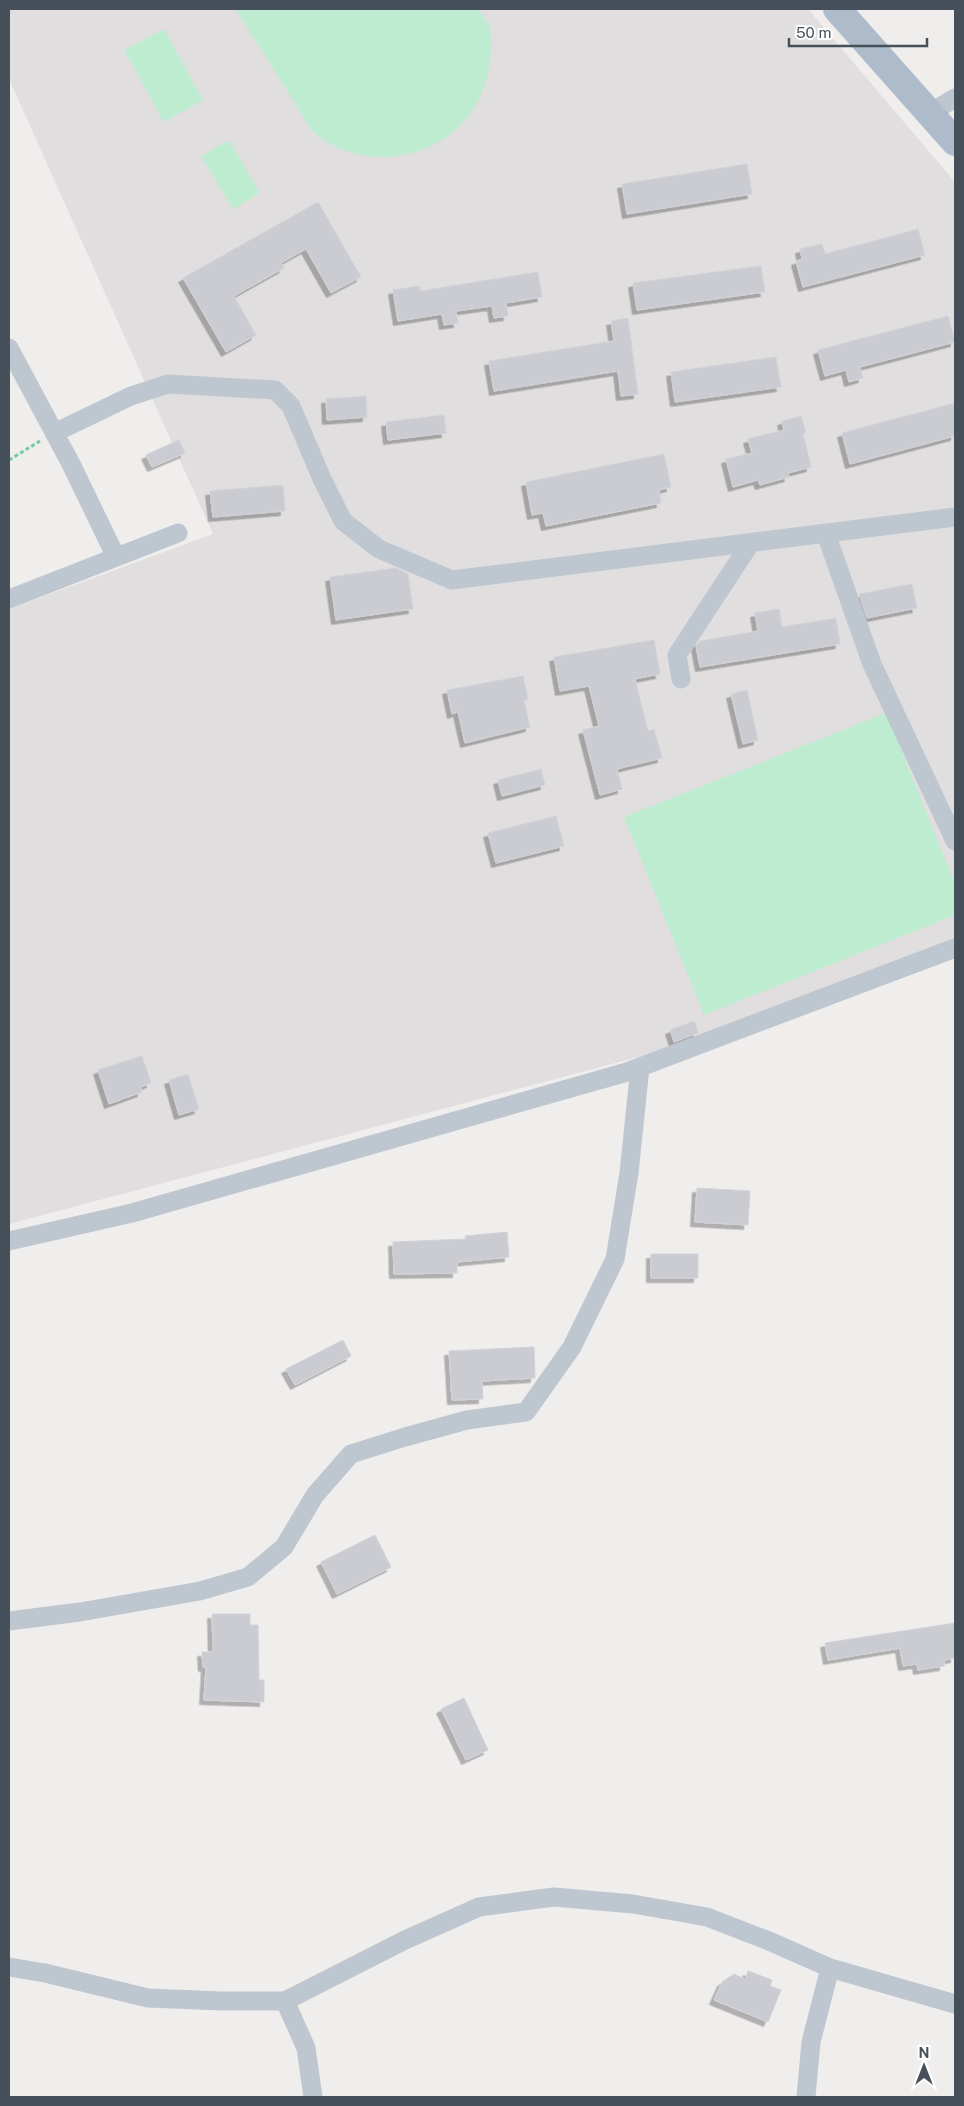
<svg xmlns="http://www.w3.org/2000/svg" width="964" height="2106" viewBox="0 0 964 2106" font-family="'Public Sans',sans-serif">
<defs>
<filter id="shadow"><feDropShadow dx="-4.5" dy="4.5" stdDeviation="0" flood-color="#0004"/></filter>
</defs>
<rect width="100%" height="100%" fill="#f0eded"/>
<path fill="#e1dedf" d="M9,9h799l147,173v756l-294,113 -652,173v-615l204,-75 -204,-455z"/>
<path fill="#bdecd1" d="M235,9h243c4,6 10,13 12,19 3,16 1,33 -3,49 -18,75 -108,103 -169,59 -9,-6 -16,-22 -22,-31 -20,-32 -40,-64 -61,-96z
M164,29l39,71 -39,22 -40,-72z
M229,140l31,53 -27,16 -32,-53z
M886,713l69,171v31l-251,100 -80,-198z"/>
<path fill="#caccd2" stroke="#d1d3d9" filter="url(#shadow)" d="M747,164l5,30 -125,20 -5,-30z
M318,202l43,75 -30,16 -25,-44 -25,14 3,5 -50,28 22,39 -30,17 -43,-74z
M918,229l7,26 -122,32 -7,-26 6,-2 -2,-10 22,-5 3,10z
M761,266l4,26 -128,18 -4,-27z
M538,272l4,25 -36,6 2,13 -14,2 -2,-12 -36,5 2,12 -14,2 -2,-11 -44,7 -5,-31 26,-4 1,5z
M948,316l7,26 -95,25 3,11 -14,4 -3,-12 -21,6 -7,-26z
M628,318l10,76 -17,2 -3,-25 -124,20 -5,-30 125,-20 -3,-20z
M776,357l5,30 -106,15 -4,-30z
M366,396l1,21 -40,3 -1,-21z
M955,403v33l-105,28 -8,-31z
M444,415l2,18 -58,7 -2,-18z
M801,416l5,17h-3l8,34 -23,6 1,4 -29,8 -2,-5 -25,7 -7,-28 26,-6 -4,-14 36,-9 -2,-9z
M179,440l6,13 -33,14 -6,-12z
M664,454l7,33 -12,3 2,13 -115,23 -3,-13 -11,2 -6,-33z
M283,485l2,26 -72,6 -3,-26z
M396,568l12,6 5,35 -77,11 -6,-43z
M912,584l5,24 -50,10 -8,-24z
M779,609l3,18 54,-9 4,26 -140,23 -4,-21 4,-5 58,-10 -3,-18z
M654,640l6,34 -25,5 13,52 6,-2 8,29 -45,11 5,20 -22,6 -17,-65 16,-4 -10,-40 -29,5 -6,-34z
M523,676l5,23 -4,1 6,27 -65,16 -7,-31 -6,2 -5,-24z
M747,690l11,50 -15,4 -12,-50z
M541,769l4,16 -43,11 -4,-16z
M556,816l8,30 -68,17 -8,-30z
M694,1021l4,12 -24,9 -4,-12z
M142,1056l9,27 -10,4 1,5 -33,12 -11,-34z
M188,1074l11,35 -20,6 -10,-35z
M697,1188l53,3 -2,34 -53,-3z
M507,1232l2,25 -52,5v11l-63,1 -1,-32 73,-3 -1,-3z
M651,1254h47v24h-47z
M343,1340l8,16 -56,29 -9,-16z
M534,1347l1,31 -53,3 1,18 -31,1 -3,-49z
M375,1535l16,32 -54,27 -16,-32z
M212,1614h38v11h8l1,55h5v22l-60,-2 2,-33h-3l-1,-15h11z
M955,1623v35l-11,2v6l-26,4 -1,-6 -14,2 -3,-18 -72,12 -3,-17z
M464,1698l24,52 -22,10 -25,-51z
M748,1971l24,9 -2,6 11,4 -13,32 -54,-22 8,-18 12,-8 11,5z"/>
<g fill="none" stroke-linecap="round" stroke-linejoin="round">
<path stroke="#77c8a4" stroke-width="3" stroke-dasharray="4 2.5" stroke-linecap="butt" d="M9,460l31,-19"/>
<path stroke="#bec7cf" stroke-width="19" d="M930,113l25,-15
M9,348l62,116 45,93
M54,433l77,-37 37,-12 107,6 16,16 31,73 21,42 36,28 73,31 503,-63
M826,534l46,130 83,177
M9,599l169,-66
M681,679l-4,-24 73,-111
M9,1241l123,-28 495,-141 328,-124
M9,1621l71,-9 120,-21 48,-14 36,-30 31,-52 36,-41 54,-17 62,-17 59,-8 46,-65 43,-88 14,-86 11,-106
M9,1967l36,6 103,25 73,3h64l120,-61 74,-33 75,-10 79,7 74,13 62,24 61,27 125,36
M285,2001l21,47 7,49
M806,2097l5,-55 19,-74"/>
<path stroke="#aebbcb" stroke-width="28" d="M837,9l118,133"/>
</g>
<rect width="964" height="2106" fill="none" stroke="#46505a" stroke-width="20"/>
<g transform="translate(924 2066)" stroke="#ffffff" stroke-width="4" paint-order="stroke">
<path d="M0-4L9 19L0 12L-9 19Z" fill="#46505a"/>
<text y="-8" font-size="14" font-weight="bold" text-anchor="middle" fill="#46505a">N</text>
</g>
<path d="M789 38v8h138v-8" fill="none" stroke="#46505a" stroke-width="2.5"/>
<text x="796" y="38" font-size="15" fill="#46505a" stroke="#ffffff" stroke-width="4" paint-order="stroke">50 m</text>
</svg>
